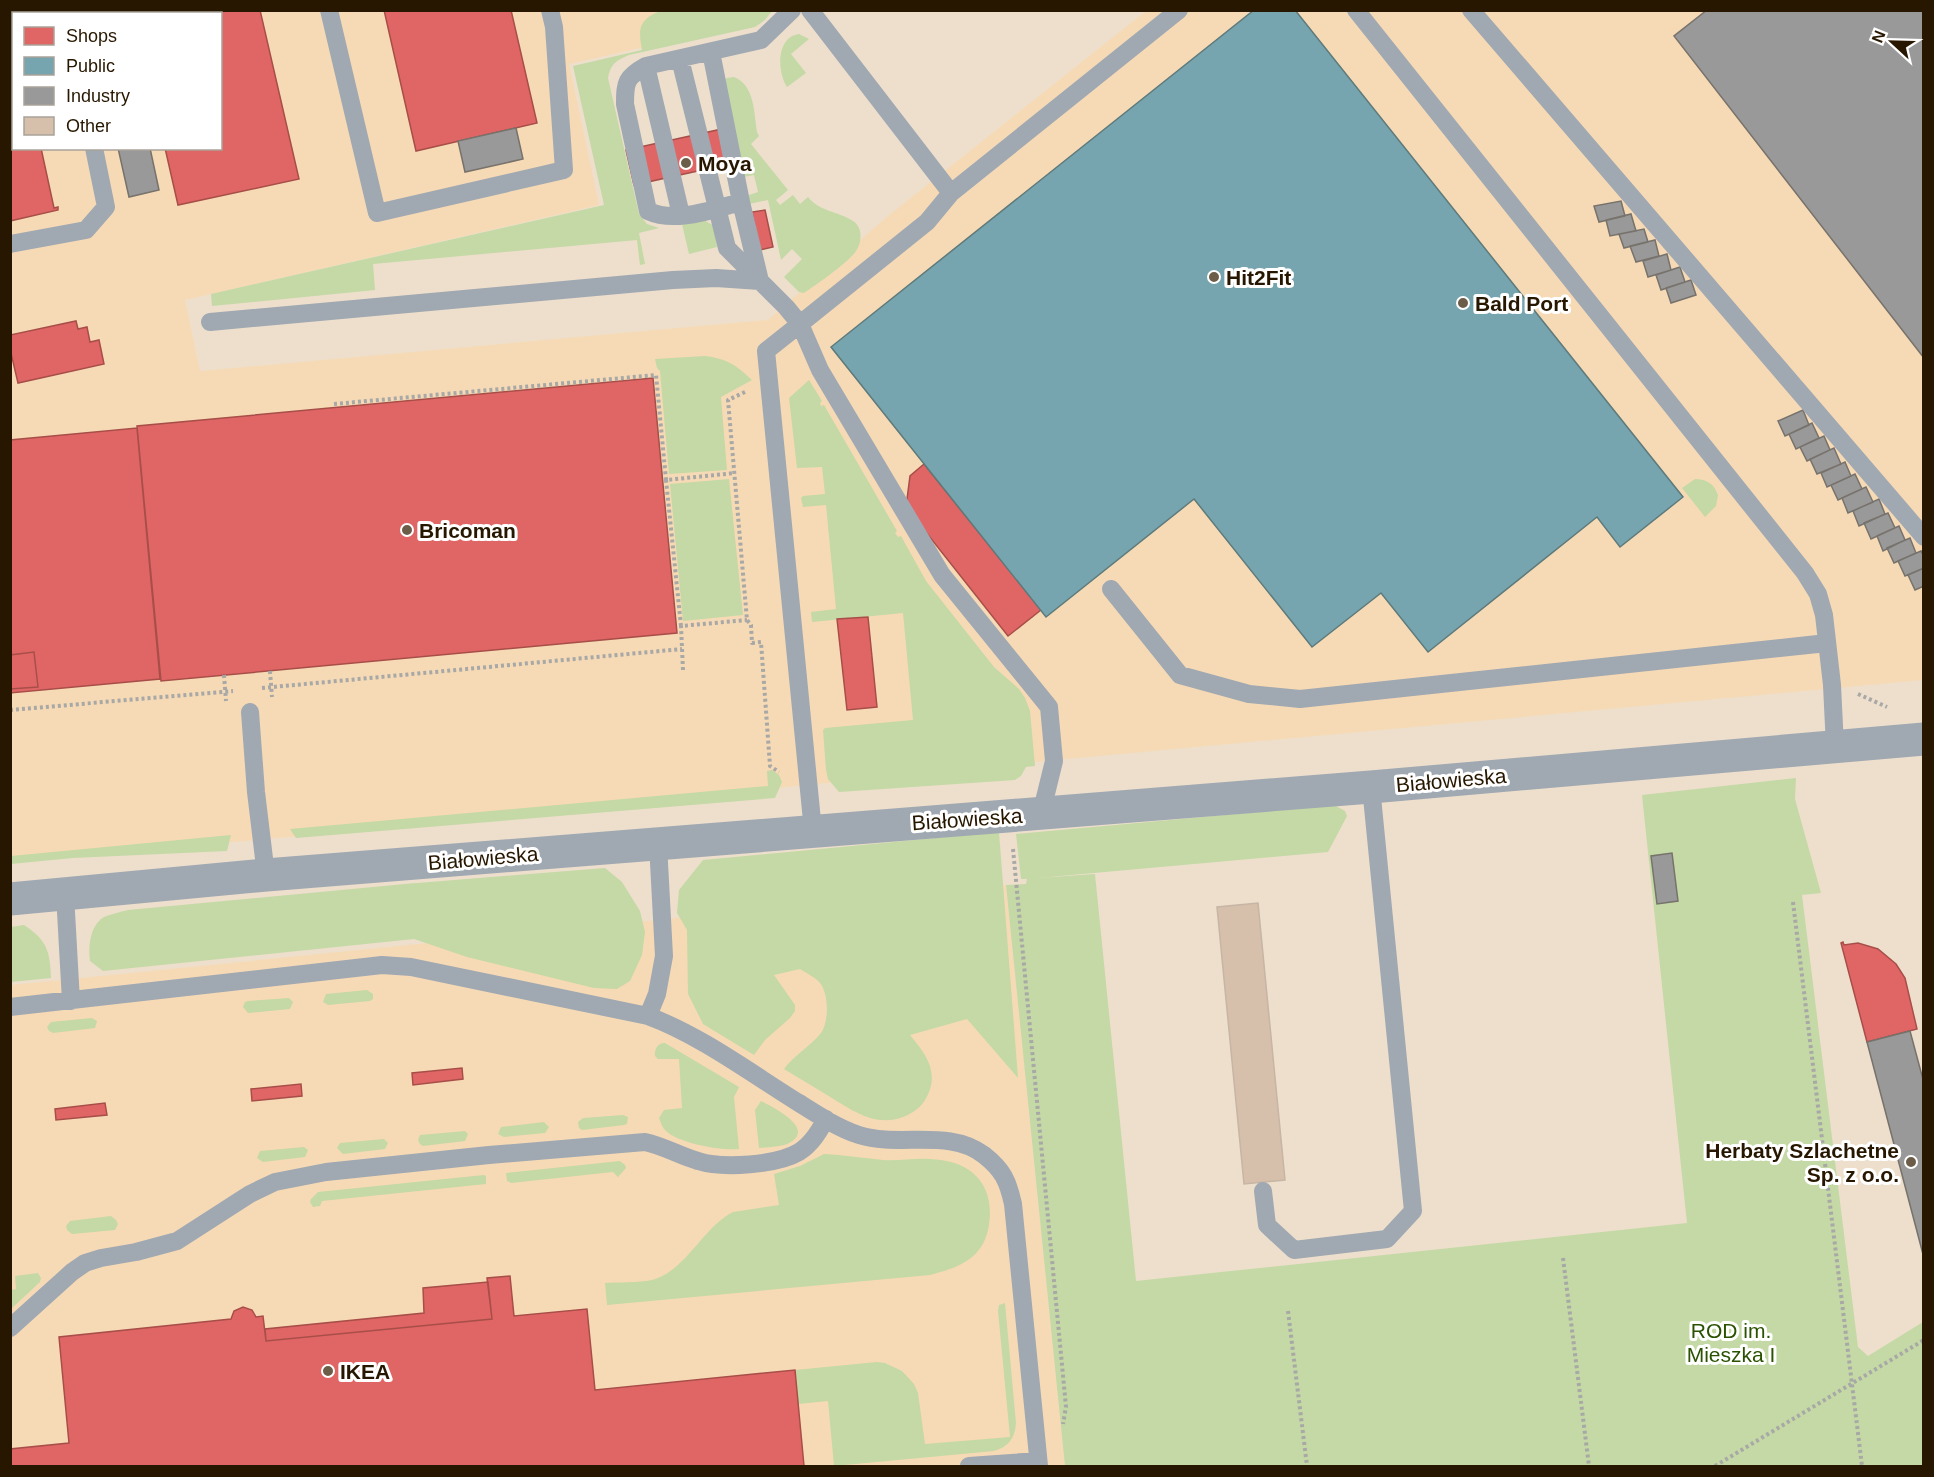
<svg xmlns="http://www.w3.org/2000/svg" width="1934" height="1477" viewBox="0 0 1934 1477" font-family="Helvetica,sans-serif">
<rect width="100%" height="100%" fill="#eddfcc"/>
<path fill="#f6dab5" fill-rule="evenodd" d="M729,10l9,16 -169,38 30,141 -414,95 15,71 568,-51 120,-104 258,-205h777v669l-899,83 -734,74 -279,24v-850zM14,14h206v134h-206z
M1006,885l59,581h-1054v-481z"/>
<path fill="#c4d9a5" d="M660,11h112l-7,9 -10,7 -126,28c-13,5 -19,10 -21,23l31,136 8,10 12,4 -20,5 6,31 -5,1 -3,-25 -264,24 2,26 -163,16 -1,-12 393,-89 -31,-139 69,-16c-4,-22 -3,-30 18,-39z
M799,34l10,5 -18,15 15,19 -19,14c-10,-15 -11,-50 12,-53z
M734,77c21,8 20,37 23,55l2,4 -8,8 37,46 -12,10 4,5 13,-10 7,9 8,-7c12,15 30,14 45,24 10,6 9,22 3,30 -8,12 -39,33 -52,42l-5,-1 -15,-15 18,-18 -10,-10 -11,11 -13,-60 -19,4v-9l9,-3 -4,-17 -10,2 -20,-97 3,-2z
M704,220l10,6 3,21 -28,7 -7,-30z
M705,356c23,3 31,9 47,24l-31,17 6,73 -58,4 -9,-103 -3,-3 -2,-9z
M809,380l13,21 -2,2 1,3 3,-1 73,126 -2,2 3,4 3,-1 25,45 68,86 25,22 6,9 5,13 5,55 -9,1 -5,9 -6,4 -176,12 -11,-13 -2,-9 -3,-40 2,-2 88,-8 -10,-107 -91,9 -1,-10 25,-3 -10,-104 -23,2 -2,-9 2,-2 22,-2 -3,-27 -25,1 -8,-70z
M729,479l14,136 -60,6 -13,-137z
M1695,479c12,0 19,5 23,16l-2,11 -11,11 -23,-29z
M772,770l7,5 3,7 -7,16 -479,40 -6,-9 478,-43 -1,-15z
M1796,778l-1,21 26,94 -19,2 56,452 10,9 55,-34v144h-858l-59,-581 20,-1 1,-5h-6l-5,-45 318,-29 11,6 2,5 -19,36 -290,26 57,-4 41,407 551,-58 -45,-428z
M999,832l19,246 -51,-59 -57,16c14,17 28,34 19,57 -5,13 -13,20 -26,25 -28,11 -53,-8 -76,-22 -14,-9 -29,-17 -43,-26 10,-14 26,-22 37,-36 8,-11 8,-39 -1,-50 -5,-6 -14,-10 -20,-14l-26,6 21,30v6l-5,7 -25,22 -11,15 -51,-31 -15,-30 -1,-64 -10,-17 2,-23 24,-30z
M231,835l-4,16 -154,7 -62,6v-8z
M605,868l17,14 18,29 5,21 -3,23 -12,26 -13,8 -23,-1 -127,-31 -53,-18 -311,32 -13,-10c-2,-14 0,-36 14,-44 7,-3 16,-5 24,-7l277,-26z
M24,925c23,15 26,26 27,53l-40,4v-55z
M367,990l6,4v5l-3,2 -42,4 -5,-3 3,-8z
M289,998l4,4 -3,7 -42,4 -5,-6 2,-5 3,-1z
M92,1018l5,3 -2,7 -42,5 -4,-2 -2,-4 4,-5z
M665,1043l74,44 -5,10 5,52c-19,2 -60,-6 -73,-18 -4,-4 -5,-8 -7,-13l5,-8 18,-2 -3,-49h-21l-3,-3c-1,-6 3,-14 10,-13z
M761,1101c11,6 58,28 26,43 -8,3 -20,3 -28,4l-4,-38z
M623,1115l5,2 -1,7 -3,1 -42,5 -3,-2 -1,-6 5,-4z
M544,1122l5,5 -4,6 -41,4 -6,-3 3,-7z
M465,1131l3,3 -3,7 -42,5 -3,-2 -2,-4 2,-5z
M384,1139l4,4 -3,6 -42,5 -6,-6 3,-5z
M304,1147l4,3 -3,7 -42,5 -6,-4 3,-7z
M824,1154c20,1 39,4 59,6 16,1 31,-2 46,-1 44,1 68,27 59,71 -7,30 -31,38 -58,45l-323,30 -2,-22c15,-1 32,0 47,-3 33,-8 51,-53 81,-68l46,-7 -5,-31 26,-8z
M620,1161l5,4 1,3 -8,9 -5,-5 -102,11 -4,-2 -1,-8z
M484,1175l2,1v8l-164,17 -2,5 -7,1 -3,-5 1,-3 7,-7z
M111,1216l5,4 2,4 -3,6 -43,4 -5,-4 -1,-4 4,-5z
M38,1273l3,5 -1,4 -29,27v-19l5,-1 -1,-13z
M1005,1303l11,120c-1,16 -8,24 -22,28l-160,15 -6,-65 -30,3 -3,-34 82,-8 8,1 17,8 12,13 4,9 7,51 85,-7 -12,-126 1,-6z"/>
<path fill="#e06666" stroke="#a84e48" stroke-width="1.5" d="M133,10h127l39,169 -121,26 -13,-57h55v-134h-86z
M384,10h127l26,113 -121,28z
M10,13l4,13v122h27l13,60 4,-1v3l-48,11z
M731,127l8,35 -105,23 -8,-35z
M765,210l8,37 -13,3 -8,-38z
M76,321l2,8 9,-2 3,15 9,-2 5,24 -86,19 -8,-34v-14z
M653,378l24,255 -516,48 -24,-255z
M137,428l23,251 -150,14v-253z
M924,464l117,146 -33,26 -102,-129 4,-31z
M868,617l9,90 -30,3 -10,-91z
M34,652l4,35 -28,2v-34z
M1843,942l1,3 14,-2 20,6 18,15 9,14 12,51 -50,13 -26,-99z
M462,1068l1,11 -50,6 -1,-12z
M301,1084l1,12 -50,5 -1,-12z
M105,1103l2,12 -51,5 -1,-11z
M510,1276l4,40 73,-7 8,81 200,-20 9,96h-794v-17l59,-6 -10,-106 172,-18 3,-8 9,-4 9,3 4,7 7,-1 3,25 226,-22 -5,-41z
M488,1282l4,37 -226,22 -1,-12 159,-16 -1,-25z"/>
<path fill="#76a5af" stroke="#5e7a7b" stroke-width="1.5" d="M1254,10h41l388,487 -63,50 -23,-30 -169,135 -47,-59 -69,54 -118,-148 -148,118 -215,-270z"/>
<path fill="#999" stroke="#77726b" stroke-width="1.5" d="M87,10h32v4h-31z
M1707,10h217v348l-250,-322z
M516,128l7,31 -58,13 -7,-31z
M118,148h32l9,42 -30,7z
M1621,201l4,15 -26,6 -5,-16z
M1631,214l5,17 -26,5 -4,-16z
M1644,229l4,13 -24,6 -5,-14z
M1655,240l4,16 -23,6 -6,-16z
M1667,254l4,16 -23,7 -5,-16z
M1680,267l5,15 -24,8 -5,-15z
M1691,280l5,15 -25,8 -5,-15z
M1803,410l6,15 -24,11 -7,-15z
M1812,423l7,15 -23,11 -7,-15z
M1824,436l6,14 -23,11 -7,-14z
M1834,448l7,16 -24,10 -7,-15z
M1845,462l6,14 -24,11 -6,-14z
M1855,474l7,15 -24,11 -7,-15z
M1866,487l7,15 -25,11 -6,-15z
M1879,499l6,15 -26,12 -6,-15z
M1888,513l7,15 -24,11 -7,-16z
M1899,526l6,14 -22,11 -6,-15z
M1910,538l6,15 -22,10 -7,-15z
M1921,551l3,5v12l-19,8 -7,-15z
M1924,568v18l-9,4 -7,-15z
M1672,853l6,48 -21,3 -6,-48z
M1910,1031l14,52v175l-57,-216z"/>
<path fill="#d6bfab" stroke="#c7b5a5" stroke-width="1.5" d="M1258,903l27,277 -41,4 -27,-277z"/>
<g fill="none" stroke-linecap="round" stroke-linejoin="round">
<path stroke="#a8a8a6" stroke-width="4" stroke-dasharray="3 3" stroke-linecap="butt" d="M745,392l-17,8 19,220 4,5 1,18 9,-1 9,124 9,6
M334,404l322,-29 10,105
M681,626l-15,-146 69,-7
M683,670l-2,-44 66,-6
M270,671l2,26
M224,675l2,26
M262,688l420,-39
M1858,694l29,13
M10,710l223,-19
M1013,849l53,558 -3,17
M1793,902l69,564
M1563,1258l26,208
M1288,1311l19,155
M1715,1466l209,-126"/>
<path stroke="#a0a8b2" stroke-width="18" d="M65,10l1,4
M329,10l48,203 187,-43 -10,-143 -4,-17
M810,10l141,183
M1356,10l449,563 13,21 6,21 8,70 3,62
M1471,10l453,527
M711,52l30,150
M680,59l47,189 59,59 14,17 -34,27 47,480
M646,66l35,149
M10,244l76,-14 20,-23 -12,-59
M760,281l-19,-79c-28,7 -65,22 -93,9l-23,-107c0,-22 1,-27 21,-38l115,-26 31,-30
M210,322l463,-42 43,-2 44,3
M1111,589l69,86 69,19 51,5 527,-56
M250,712l6,80 10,83
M1041,814l13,-53 -5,-54 -107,-132 -122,-205 -20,-46 127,-102 24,-29 228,-183
M65,894l6,107
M10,1007l372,-42 29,2 237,49c52,19 104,58 151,87 19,12 39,25 60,32 41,13 90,-7 125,20 19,15 24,26 29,49l26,262
M648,1016l9,-22 7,-38 -6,-112
M1263,1191l4,34 27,25 93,-11 26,-28 -42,-424
M10,1328l62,-56 13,-9 16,-5 35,-6 41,-11 73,-47 25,-12 51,-10 163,-17 156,-13c19,4 35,14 53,19 25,8 79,4 101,-9 13,-8 20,-21 27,-33
M969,1466l69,-5"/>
<path stroke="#a0a8b2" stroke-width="33" d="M10,899l256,-24 1105,-88 553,-48"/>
</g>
<g fill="#6c5d48" stroke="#fff" stroke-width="2">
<circle cx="686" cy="163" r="6"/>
<circle cx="1214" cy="277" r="6"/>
<circle cx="1463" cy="303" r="6"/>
<circle cx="407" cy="530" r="6"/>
<circle cx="1911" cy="1162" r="6"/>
<circle cx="328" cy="1371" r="6"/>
</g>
<g text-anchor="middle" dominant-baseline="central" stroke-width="6" stroke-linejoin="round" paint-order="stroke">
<g font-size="21" font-weight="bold" fill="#271701" stroke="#fff" text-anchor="start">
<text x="698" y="163">Moya</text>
<text x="1226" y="277">Hit2Fit</text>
<text x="1475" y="303">Bald Port</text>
<text x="419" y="530">Bricoman</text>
<text x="1899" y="1150" text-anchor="end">Herbaty Szlachetne<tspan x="1899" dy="24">Sp. z o.o.</tspan></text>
<text x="340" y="1371">IKEA</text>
</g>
<g font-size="21" fill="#271701" stroke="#fff">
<text transform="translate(1451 780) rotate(-5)">Białowieska</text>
<text transform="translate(967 819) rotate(-4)">Białowieska</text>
<text transform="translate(483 858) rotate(-5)">Białowieska</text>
</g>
<g font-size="21" fill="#2a5200" stroke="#fff">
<text x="1731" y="1330">ROD im.<tspan x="1731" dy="24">Mieszka I</tspan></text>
</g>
</g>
<rect width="1934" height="1477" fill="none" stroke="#271701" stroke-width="24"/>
<rect x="12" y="12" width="210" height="138" fill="#ffffff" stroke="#a9a299" stroke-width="1.5"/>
<rect x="24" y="27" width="30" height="18" fill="#e06666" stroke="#a9a299" stroke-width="1.5"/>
<text x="66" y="42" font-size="18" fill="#271701">Shops</text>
<rect x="24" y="57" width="30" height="18" fill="#76a5af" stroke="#a9a299" stroke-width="1.5"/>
<text x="66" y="72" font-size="18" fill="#271701">Public</text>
<rect x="24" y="87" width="30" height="18" fill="#999999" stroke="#a9a299" stroke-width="1.5"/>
<text x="66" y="102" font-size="18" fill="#271701">Industry</text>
<rect x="24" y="117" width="30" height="18" fill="#d6bfab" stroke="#a9a299" stroke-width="1.5"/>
<text x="66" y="132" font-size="18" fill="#271701">Other</text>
<g transform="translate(1892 42) rotate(292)" stroke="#ffffff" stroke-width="4.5" paint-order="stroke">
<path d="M0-4.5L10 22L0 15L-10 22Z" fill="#271701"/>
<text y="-9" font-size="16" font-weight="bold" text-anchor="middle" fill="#271701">N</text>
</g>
</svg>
